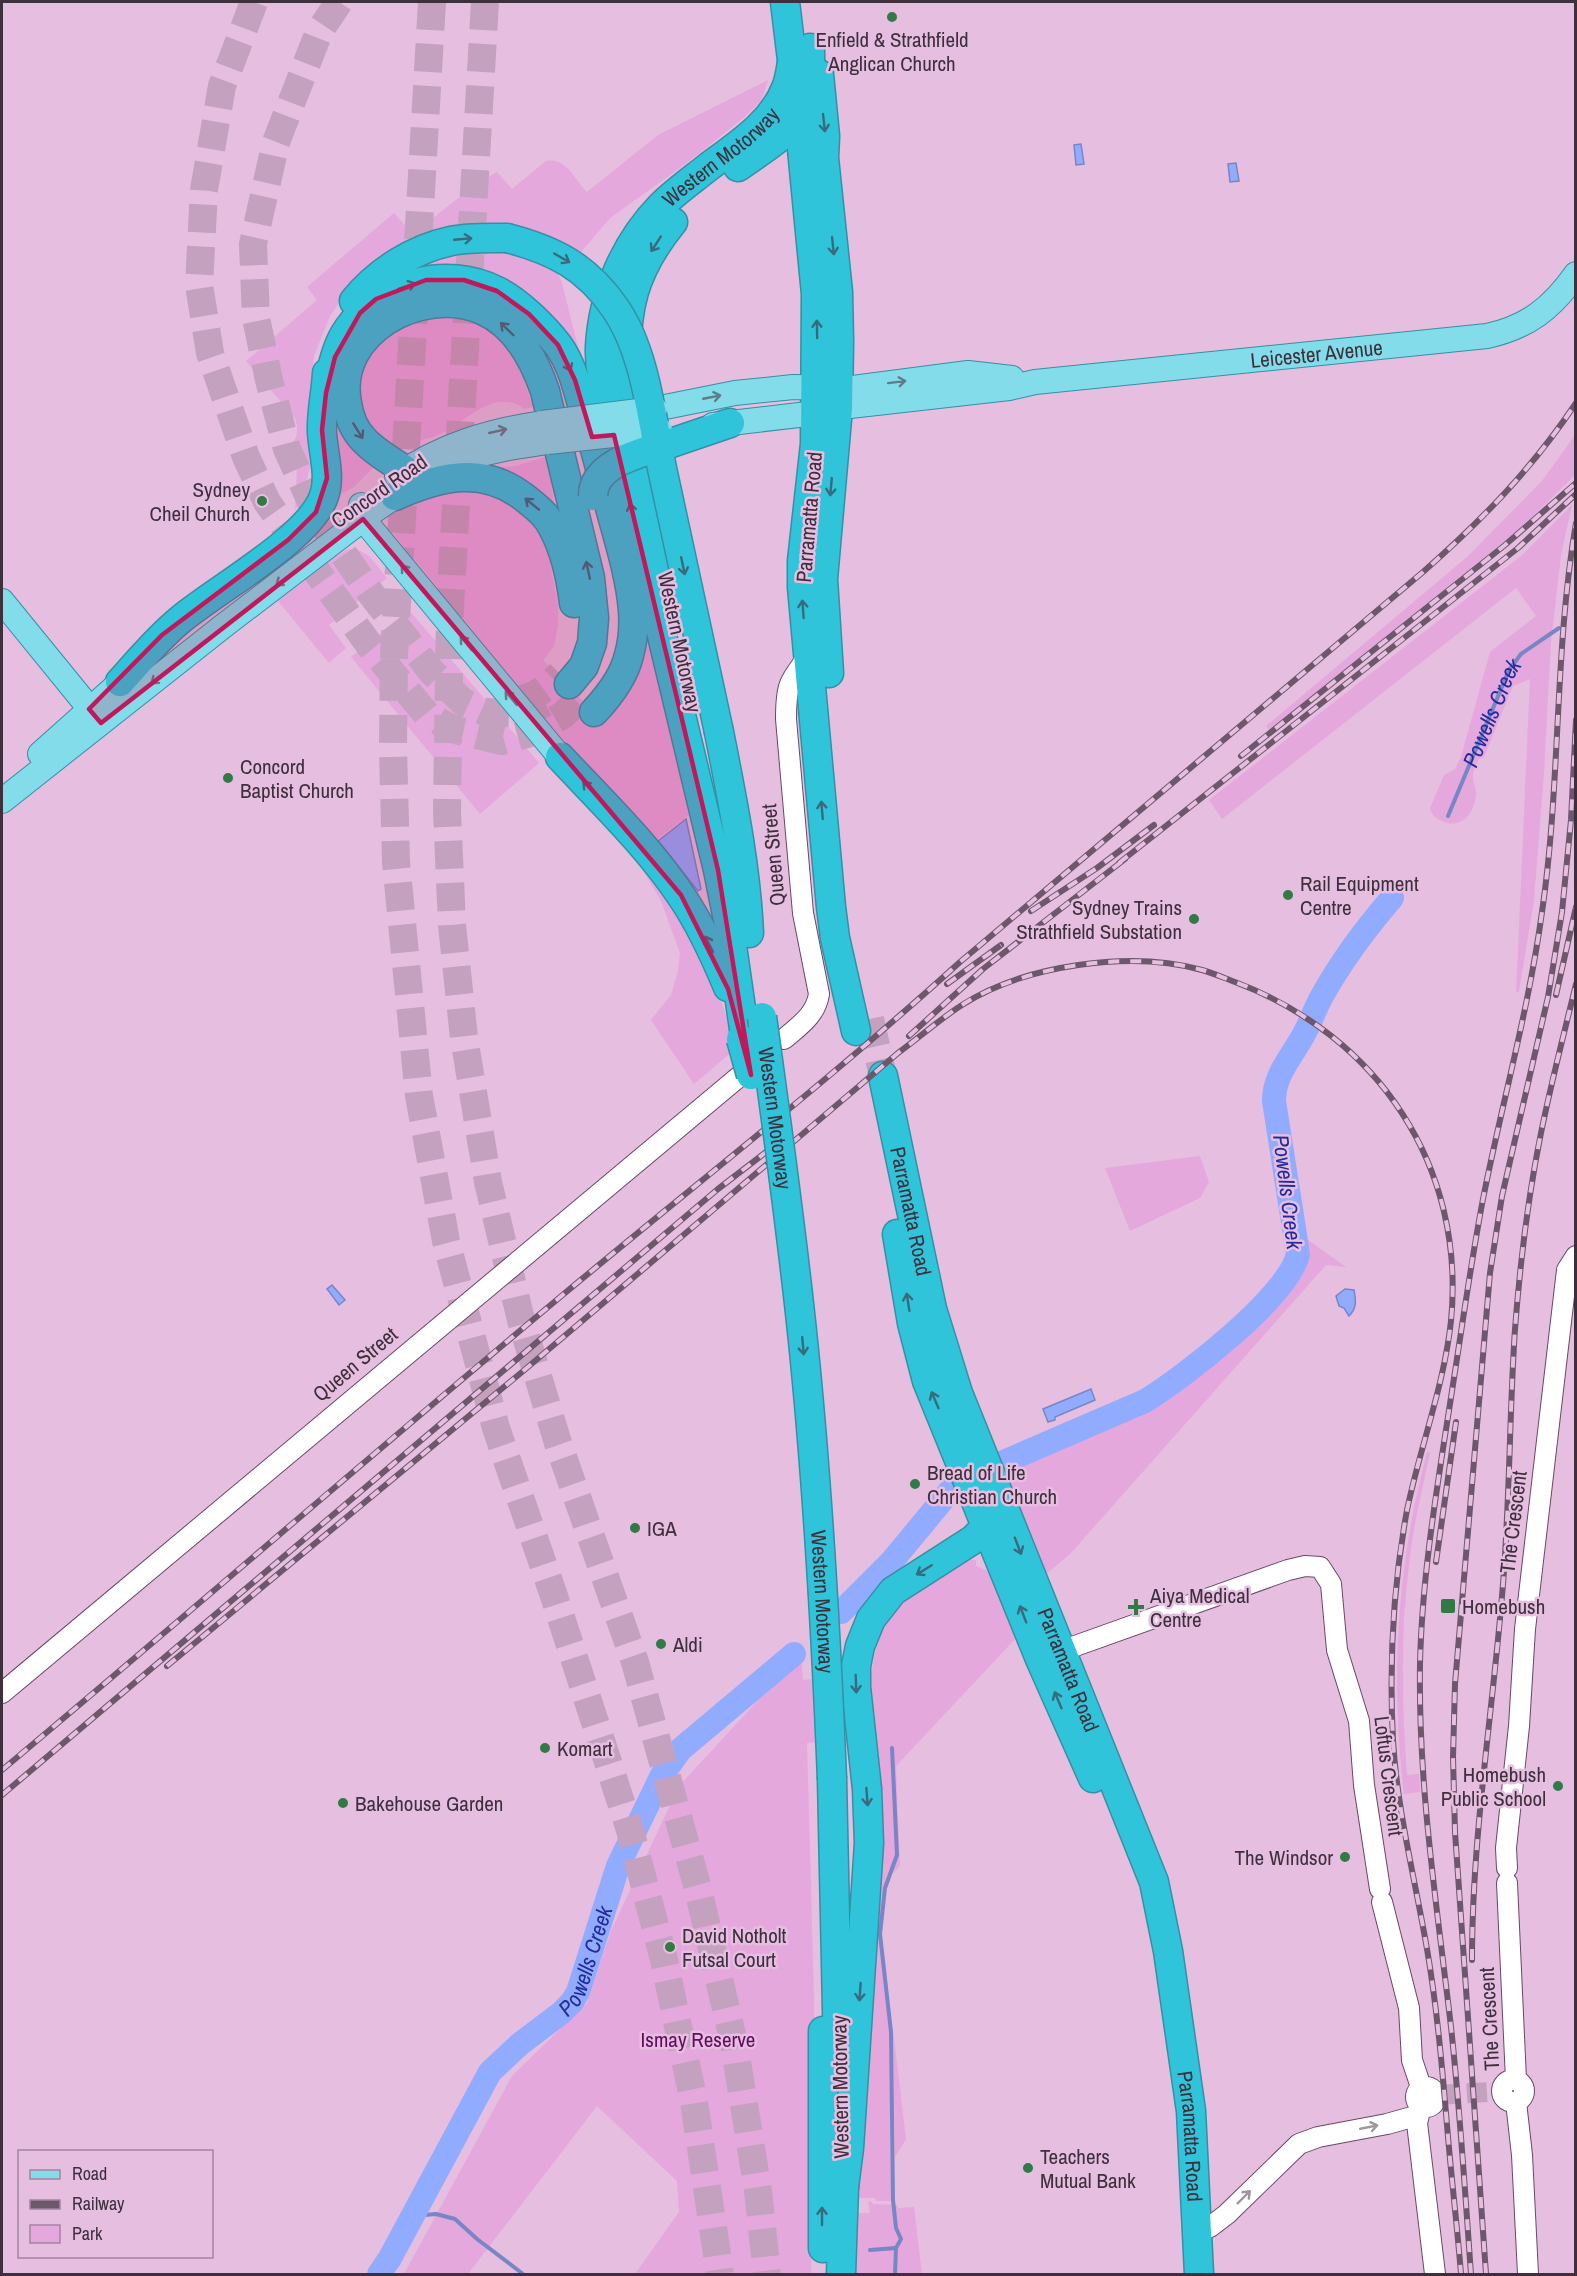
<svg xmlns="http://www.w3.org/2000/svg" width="1577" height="2276" viewBox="0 0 1577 2276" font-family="'Archivo Narrow',sans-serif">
<rect width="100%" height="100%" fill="#e5bee0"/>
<path fill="#e4a8dd" d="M768,80l-6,19 -16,17 -59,47 -77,55 -35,41 -86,-30 -147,69 -12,18 -16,40 -5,42 3,62 -11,42 -6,8 2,-44 -11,-15c10,-9 14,-19 9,-33l-49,-57 71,-61 -10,-13 87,-74 19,21 63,-50 21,-12 15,17 34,-28c20,-4 29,19 41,31l71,-57z
M493,248l61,17 8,18 22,88 -32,-42 -146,-53 17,-17z
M426,310l61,13 32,41 14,43 -9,2c-7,-6 -16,-8 -26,-7 -24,5 -42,27 -65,35 -16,6 -36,3 -49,11l-19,-19 -9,-57 8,-18z
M338,417l37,49 -21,21 -13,7 -2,-4z
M1575,435v40l-53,52 -253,203 -3,-4 201,-169 75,-76z
M548,456l8,62 -72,-50 32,-2z
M466,487l40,11 30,28 11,19 11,61v20l-4,20 -11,14 58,60 43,-106 46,200 -40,31 -164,-190 -17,-29 -79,-96 1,-15 22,-15z
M1572,505l-11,50 -10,87 -7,131 -10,127 -15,91 -3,2 14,-314 -17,7 -29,71 -5,2c-2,5 -7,13 -6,18 0,6 4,12 3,18 -2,19 -15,35 -34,26 -6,-2 -10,-6 -12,-13l14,-33 11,-6 6,-12 29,-105 46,-36 -20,-28 -294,231 -13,-19 312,-244z
M348,549c20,-1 28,16 39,29l-58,47 17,23 -17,15 -51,-62 53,-42z
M409,610l130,153 -59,51 -129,-157z
M644,865l24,31 47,88 11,31 7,36 -39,33 -43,-64 20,-25 7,-24 2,-18 -19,-52 -20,-34z
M1200,1156l9,26 -9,16 -70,33 -25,-63z
M1304,1237l42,30 -20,-2 -256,289 -25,21 -42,-100 150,-68 74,-60 75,-81 5,-11z
M1427,1452l3,1c-8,37 -17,74 -21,112 -9,70 -7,140 -2,210l12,-1 1,18 -16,2c-11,-89 -9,-181 7,-270 4,-24 10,-48 16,-72z
M969,1560h7v6l10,4 8,11 23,56 -121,129 4,100 -7,7h-3l-6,13 -5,47 11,99 1,169h-15l-1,-3h-17l20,-328 -7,-132 -64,5 7,253 1,153 -4,125h-176l44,-62 -2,-31 -80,-75 -129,168h-64l108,-198 75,-73 24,-72 68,-145 122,-132 2,26 69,-7c7,-65 40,-79 89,-111z
M893,2030l13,109 -11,18z
M868,2201l4,1 1,2 24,1 1,3 16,-1 8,67h-67l3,-61h12z"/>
<path fill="#91abff" stroke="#7886c5" stroke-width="1.5" d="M1081,144l3,20 -8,1 -2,-20z
M1236,163l3,18 -9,1 -2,-18z
M686,819l15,70 -3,2 -40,-50z
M332,1285l13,15 -6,5 -12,-16z
M1345,1289l9,1c2,11 3,18 -5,26l-5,-8 -5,-2 -3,-10z
M1091,1389l4,11 -40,17v3l-7,2 -5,-13z"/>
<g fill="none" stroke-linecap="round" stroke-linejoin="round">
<g stroke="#7886c5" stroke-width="4">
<path id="s1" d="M1448,816l61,-146 12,-16 38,-26"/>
<path d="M892,1748l5,107 -12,33 -5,46 11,98 2,168 3,28 5,11 -5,9 -1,26"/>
<path d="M409,2221l15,-6 12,-1 19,5 22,20 46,35"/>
<path d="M870,2250l26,-2"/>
</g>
<g stroke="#91abff" stroke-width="24">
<path d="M999,1464l146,-63c38,-23 144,-105 153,-147l-24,-153c0,-27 18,-44 30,-67 7,-12 11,-26 18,-38 19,-34 44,-68 70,-98"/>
<path d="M841,1612l51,-51 62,-75"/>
<path id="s2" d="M379,2274l11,-16 100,-186 30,-28 41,-31 11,-11 6,-10 40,-126 44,-91 19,-26 113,-95"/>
</g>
<path stroke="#c4a1bf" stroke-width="20" stroke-dasharray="20 10" stroke-linecap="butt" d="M1437,2095l52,-3"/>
<path stroke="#c4a1bf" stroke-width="28" stroke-dasharray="28 14" stroke-linecap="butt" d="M254,2l-32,84 -18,104 -5,95 11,68 36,104 21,45 103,144 57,69 28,15 47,11 32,-9 29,-17 18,-17
M339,2l-20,30 -43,110 -23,102 3,74 13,62 18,69 32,70 53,76 59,76 32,31 22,10 27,1 22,-4 11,-6
M432,2l-38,653 -1,94 3,113 23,234 27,145 50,187 57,165 77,237 34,130 30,142 26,172
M485,2l-35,605 -3,204 5,114 12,113 24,144 33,138 37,123 77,219 63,227 36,154 24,148 9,83
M518,700c18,-3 29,-13 42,-26
M870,1019l13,57"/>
<g stroke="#694866" stroke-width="22">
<path id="minor" d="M784,1039c15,-13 32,-24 35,-45l-16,-81 -17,-194c0,-32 2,-37 22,-62
M1050,1655l238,-85 17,-4 15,1 11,17 6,66 22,71 5,64 16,104
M2,1693l739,-618
M1507,1868l-1,-20 13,-122 6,-97 42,-359 9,-14
M1507,1883l9,197
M1382,1902l27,106 3,52 9,27
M1502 2091a11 11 0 1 1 22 0a11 11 0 1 1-22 0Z
M1416 2097a10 10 0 1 1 20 0a10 10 0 1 1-20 0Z
M1516,2102l6,53 6,119
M1421,2107l-4,16 18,151
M1197,2229l13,-2 17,-13 72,-70 19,-7 69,-13 32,-9"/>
</g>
<g stroke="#3590a3" stroke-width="26">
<g id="major">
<path d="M655,409l80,-16 58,-6 60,1 115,-15 44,5"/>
<path id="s3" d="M713,425l103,-12 34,-7 159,-18 26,-6 452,-46c41,-9 65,-28 89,-62"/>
<path d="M397,476c44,-31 93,-45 145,-53"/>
<path d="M361,505l-1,7 3,7 197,238"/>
<path d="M2,601l97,119"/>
<path d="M40,754l93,-83"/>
<path d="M2,801l220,-174 153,-117 47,-32 46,-21 41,-9 39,-6"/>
</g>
</g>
<g stroke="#3590a3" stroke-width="31">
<g id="highway">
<path d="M785,2l14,116 17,176 -1,150 -13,117v26l29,320 4,31 21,93"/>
<path d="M819,74l6,62 -1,22 14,134 1,49 -1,67 -15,171 6,94"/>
<path d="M738,167c27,-20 66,-39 71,-76 2,-14 1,-29 1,-43"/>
<path d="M354,301c24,-30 60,-52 97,-60 18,-4 38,-3 56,-3"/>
<path d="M326,393c6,-22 9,-46 22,-64 32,-46 99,-64 149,-38 21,10 47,36 61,54 14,19 20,45 26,67 9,29 17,58 24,88 9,35 22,73 25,110 1,14 0,31 -4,45 -5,22 -20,41 -35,57"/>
<path d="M674,442l56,-19"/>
<path d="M405,470c-14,-9 -30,-18 -41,-30 -10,-10 -15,-23 -17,-37 -14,-71 75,-119 135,-93 33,14 52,49 63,81l45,187 4,40 -2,25 -8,23 -15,18"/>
<path d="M395,496c45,-20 88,-31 130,2 11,9 22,17 28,30 12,22 18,50 21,75"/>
<path d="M664,572l-37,-200c-3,-62 6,-101 46,-150"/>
<path d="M120,682c19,-21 38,-44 60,-62 37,-31 130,-82 144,-124 7,-20 -1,-43 -2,-64 -1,-19 4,-39 5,-59"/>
<path d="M719,732c13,66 27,134 30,201"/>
<path d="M560,757c42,45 88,89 122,140 19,28 33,59 46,90"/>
<path id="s4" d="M745,1036l-16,-111 -11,-55 -107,-448c-5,-25 -12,-50 -11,-76 3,-52 25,-103 61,-140 14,-14 31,-26 46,-38 29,-22 66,-45 79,-80 4,-9 5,-21 7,-31"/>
<path id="s5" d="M883,1076l49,233 26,84 196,489 14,69 23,160 8,163"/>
<path d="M897,1234l15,89 15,58 113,278 53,119"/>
<path d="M832,1779l6,277"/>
<path d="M844,2187l5,-39 20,-305 -2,-54 -11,-102v-21l4,-20 11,-27 22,-28 81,-52 17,-18v-12"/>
<path d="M823,2248v-217"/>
<path d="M841,2274l3,-87 -2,-19"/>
</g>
</g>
<use href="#minor" stroke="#fff" stroke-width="20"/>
<use href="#major" stroke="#83dce9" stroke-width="24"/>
<use href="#highway" stroke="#30c4da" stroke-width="28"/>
<g stroke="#6d576b" stroke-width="6">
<path id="rail" d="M1241,756l264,-211 71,-62
M1119,863l399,-315 58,-54
M1031,911l66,-43 57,-43
M947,984l54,-39
M1556,995l20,-88
M909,1036l74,-67 142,-110
M1436,1562l20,-140
M167,1666l355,-294 376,-319c22,-16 42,-34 64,-48 62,-40 168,-55 240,-35 11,3 22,8 33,12 143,54 231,184 216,339 -7,65 -31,126 -44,189 -14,76 -18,153 -14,230 4,70 22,139 34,209 10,58 15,117 20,176 4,50 10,99 14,149
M2,1770c186,-156 370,-316 557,-472 134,-112 272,-219 401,-336l463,-390c60,-53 108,-102 153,-169
M2,1795l716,-606 65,-50
M1472,1960c0,-122 20,-243 30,-364 8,-89 7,-178 13,-267 5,-65 13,-132 26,-196 10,-50 23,-99 35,-149
M1471,2274c-6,-82 -11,-165 -20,-247 -14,-121 -33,-241 -31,-363 2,-91 18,-182 32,-273 10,-64 19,-129 31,-192 19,-96 46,-191 59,-287 19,-129 12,-261 34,-389
M1486,2274l-31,-442 -2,-75 2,-73 35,-411 12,-77 46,-199 14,-85 9,-92 5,-100"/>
</g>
<use href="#rail" stroke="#e5bee0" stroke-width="4" stroke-dasharray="11" stroke-linecap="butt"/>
<g stroke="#3590a3" stroke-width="26" stroke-linecap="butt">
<path id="major-bridge" d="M542,423l113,-14
M548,442l112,-12"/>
</g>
<g stroke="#3590a3" stroke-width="31" stroke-linecap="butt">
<g id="highway-bridge">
<path d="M507,238c47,12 80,29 108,70 31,44 37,114 48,165 19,87 38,173 56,259"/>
<path d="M593,496c0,-35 54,-44 81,-54"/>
<path id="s6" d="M762,1017c15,108 30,216 41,324 15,146 23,292 29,438"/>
<path d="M741,1039l10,36"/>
</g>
</g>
<use href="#major-bridge" stroke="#83dce9" stroke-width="24"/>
<use href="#highway-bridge" stroke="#30c4da" stroke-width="28"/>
</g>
<defs><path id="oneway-shaft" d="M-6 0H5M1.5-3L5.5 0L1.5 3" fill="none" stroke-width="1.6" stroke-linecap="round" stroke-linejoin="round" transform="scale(1.5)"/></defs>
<g stroke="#386b7c">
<use href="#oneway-shaft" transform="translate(824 123) rotate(84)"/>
<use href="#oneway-shaft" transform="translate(463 239) rotate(-5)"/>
<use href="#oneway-shaft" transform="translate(656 244) rotate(123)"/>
<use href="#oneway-shaft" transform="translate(833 246) rotate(84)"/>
<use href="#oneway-shaft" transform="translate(562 258) rotate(30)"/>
<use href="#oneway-shaft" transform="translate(407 286) rotate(-18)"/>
<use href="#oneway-shaft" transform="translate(507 329) rotate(-136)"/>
<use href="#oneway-shaft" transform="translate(817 329) rotate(-91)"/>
<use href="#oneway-shaft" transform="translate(567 363) rotate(65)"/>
<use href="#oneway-shaft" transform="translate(358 431) rotate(58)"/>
<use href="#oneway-shaft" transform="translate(831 487) rotate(95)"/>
<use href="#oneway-shaft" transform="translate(532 504) rotate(-141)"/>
<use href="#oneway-shaft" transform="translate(632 512) rotate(-103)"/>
<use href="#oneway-shaft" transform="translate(683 566) rotate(78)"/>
<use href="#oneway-shaft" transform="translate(588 570) rotate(-102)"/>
<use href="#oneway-shaft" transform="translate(803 609) rotate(-94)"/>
<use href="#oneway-shaft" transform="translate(589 788) rotate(-133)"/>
<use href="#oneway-shaft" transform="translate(822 810) rotate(-95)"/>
<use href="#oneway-shaft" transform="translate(709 944) rotate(-117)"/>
<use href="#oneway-shaft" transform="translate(908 1302) rotate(-99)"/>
<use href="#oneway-shaft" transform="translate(803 1346) rotate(85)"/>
<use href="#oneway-shaft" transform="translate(935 1400) rotate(-113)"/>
<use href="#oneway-shaft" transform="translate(1018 1546) rotate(69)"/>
<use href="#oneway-shaft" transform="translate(924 1570) rotate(148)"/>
<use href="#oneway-shaft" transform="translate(1023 1614) rotate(-111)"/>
<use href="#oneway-shaft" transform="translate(856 1684) rotate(88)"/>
<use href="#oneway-shaft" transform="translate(1058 1700) rotate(-113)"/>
<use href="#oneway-shaft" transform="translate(867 1797) rotate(86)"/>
<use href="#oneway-shaft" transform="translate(860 1992) rotate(94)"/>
<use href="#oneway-shaft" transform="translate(822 2216) rotate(-90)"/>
</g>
<g stroke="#5d7d8a">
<use href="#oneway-shaft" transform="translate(897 382) rotate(-7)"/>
<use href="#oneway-shaft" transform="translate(712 397) rotate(-11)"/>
<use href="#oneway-shaft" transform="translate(498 431) rotate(-13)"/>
<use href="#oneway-shaft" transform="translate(407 572) rotate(-129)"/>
<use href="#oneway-shaft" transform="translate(283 580) rotate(143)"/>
<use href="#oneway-shaft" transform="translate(466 643) rotate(-129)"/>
<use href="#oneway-shaft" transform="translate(158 678) rotate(141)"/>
<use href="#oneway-shaft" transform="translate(511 698) rotate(-130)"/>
</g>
<g stroke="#9e979e">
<use href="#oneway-shaft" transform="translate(1369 2127) rotate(-11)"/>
<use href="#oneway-shaft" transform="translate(1244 2197) rotate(-45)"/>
</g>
<path fill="#c2185b" fill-opacity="0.2" stroke="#c2185b" stroke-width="4.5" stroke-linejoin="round" d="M426,280h38l33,11 32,23 29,31 17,35 17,57 22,-2 104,435 33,205 -23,-86 -47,-94 -318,-376 -262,204 -12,-14 73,-74 126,-95 28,-28 11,-34 -5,-48 4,-37 9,-36 25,-44 16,-14z"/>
<g fill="#317945" stroke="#e5bee0" stroke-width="2">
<circle cx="892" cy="17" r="6"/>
<circle cx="262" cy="501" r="6"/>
<circle cx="228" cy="778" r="6"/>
<circle cx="1288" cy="895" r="6"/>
<circle cx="1194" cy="919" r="6"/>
<circle cx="915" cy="1484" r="6"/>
<circle cx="635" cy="1528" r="6"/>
<rect x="1440" y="1598" width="16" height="16" rx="3"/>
<path d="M1133 1598h6v6h6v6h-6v6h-6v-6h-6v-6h6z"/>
<circle cx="661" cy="1644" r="6"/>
<circle cx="545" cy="1748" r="6"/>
<circle cx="1558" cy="1786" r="6"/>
<circle cx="343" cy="1803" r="6"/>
<circle cx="1345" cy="1857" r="6"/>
<circle cx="670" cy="1947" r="6"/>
<circle cx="1028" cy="2168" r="6"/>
</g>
<g text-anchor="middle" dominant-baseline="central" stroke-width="5" stroke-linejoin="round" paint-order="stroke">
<g font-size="21" fill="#3e2f3d" stroke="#e5bee0" text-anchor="start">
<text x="892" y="39" text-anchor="middle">Enfield &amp; Strathfield<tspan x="892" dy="24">Anglican Church</tspan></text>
<text x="250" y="489" text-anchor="end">Sydney<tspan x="250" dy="24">Cheil Church</tspan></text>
<text x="240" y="766">Concord<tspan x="240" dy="24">Baptist Church</tspan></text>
<text x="1300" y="883">Rail Equipment<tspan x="1300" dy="24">Centre</tspan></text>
<text x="1182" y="907" text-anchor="end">Sydney Trains<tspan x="1182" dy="24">Strathfield Substation</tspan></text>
<text x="927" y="1472">Bread of Life<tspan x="927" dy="24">Christian Church</tspan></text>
<text x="647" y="1528">IGA</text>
<text x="1150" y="1595">Aiya Medical<tspan x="1150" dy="24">Centre</tspan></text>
<text x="1462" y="1606">Homebush</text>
<text x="673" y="1644">Aldi</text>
<text x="557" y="1748">Komart</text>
<text x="1546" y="1774" text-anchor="end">Homebush<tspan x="1546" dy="24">Public School</tspan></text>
<text x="355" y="1803">Bakehouse Garden</text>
<text x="1333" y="1857" text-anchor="end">The Windsor</text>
<text x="682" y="1935">David Notholt<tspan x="682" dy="24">Futsal Court</tspan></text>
<text x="1040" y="2156">Teachers<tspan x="1040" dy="24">Mutual Bank</tspan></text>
</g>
<g font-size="21" fill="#3e2f3d" stroke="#e5bee0">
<text stroke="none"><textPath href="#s4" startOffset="939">Western Motorway</textPath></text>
<text stroke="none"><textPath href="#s3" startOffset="608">Leicester Avenue</textPath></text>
<text transform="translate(379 491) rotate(-35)">Concord Road</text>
<text transform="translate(809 517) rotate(-85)">Parramatta Road</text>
<text transform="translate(680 642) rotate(78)">Western Motorway</text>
<text transform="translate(773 855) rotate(-95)">Queen Street</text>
<text stroke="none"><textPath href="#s6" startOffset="102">Western Motorway</textPath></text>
<text stroke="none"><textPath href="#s5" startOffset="138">Parramatta Road</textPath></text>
<text transform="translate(355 1364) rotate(-40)">Queen Street</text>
<text transform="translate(1513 1522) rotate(-83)">The Crescent</text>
<text stroke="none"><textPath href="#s6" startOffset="588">Western Motorway</textPath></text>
<text stroke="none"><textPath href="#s5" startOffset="624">Parramatta Road</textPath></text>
<text transform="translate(1389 1776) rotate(83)">Loftus Crescent</text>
<text transform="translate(1489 2019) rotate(-93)">The Crescent</text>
<text transform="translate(840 2087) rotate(-91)">Western Motorway</text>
<text stroke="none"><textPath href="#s5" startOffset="1110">Parramatta Road</textPath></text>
</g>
<g font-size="21" fill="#620b5e" stroke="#e5bee0">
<text x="698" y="2039">Ismay Reserve</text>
</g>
<g font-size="22" font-style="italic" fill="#222ba0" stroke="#e5bee0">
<text stroke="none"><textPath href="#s1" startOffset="112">Powells Creek</textPath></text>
<text transform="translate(1288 1192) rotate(83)">Powells Creek</text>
<text stroke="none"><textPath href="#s2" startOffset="382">Powells Creek</textPath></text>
</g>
</g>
<rect width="1577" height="2276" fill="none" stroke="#3e2f3d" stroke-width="6"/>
<rect x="18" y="2150" width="195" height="108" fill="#e5bee0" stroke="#a2859f" stroke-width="1.5"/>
<rect x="30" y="2170" width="30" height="9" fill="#83dce9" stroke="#a2859f" stroke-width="1.5"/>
<text x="72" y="2180" font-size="18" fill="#3e2f3d">Road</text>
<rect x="30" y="2200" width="30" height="9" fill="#6d576b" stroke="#a2859f" stroke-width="1.5"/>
<text x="72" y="2210" font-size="18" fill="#3e2f3d">Railway</text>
<rect x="30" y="2225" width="30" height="18" fill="#e4a8dd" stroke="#a2859f" stroke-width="1.5"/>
<text x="72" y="2240" font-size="18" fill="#3e2f3d">Park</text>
</svg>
